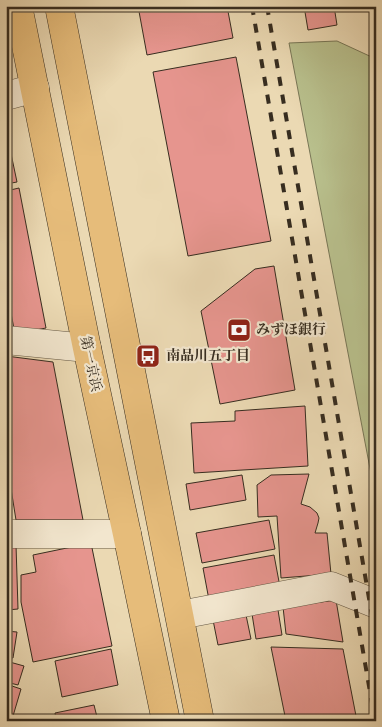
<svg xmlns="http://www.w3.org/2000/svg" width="382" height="727" viewBox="0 0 382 727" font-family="Vollkorn,'Noto Serif JP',serif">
<rect width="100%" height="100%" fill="#ebd9b3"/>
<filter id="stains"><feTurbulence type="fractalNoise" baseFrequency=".004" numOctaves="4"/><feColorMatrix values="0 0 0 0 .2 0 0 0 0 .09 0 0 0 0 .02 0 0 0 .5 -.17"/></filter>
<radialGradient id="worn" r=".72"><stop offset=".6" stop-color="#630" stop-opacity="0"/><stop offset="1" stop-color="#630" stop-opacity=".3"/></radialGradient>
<path fill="#b8bf8c" stroke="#787656" d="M337,41l39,18v441l-87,-457z"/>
<path fill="#e6958e" stroke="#372d20" d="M138,6h89l6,32 -86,17z
M304,6h30l3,19 -29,5z
M236,57l35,184 -83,15 -35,-184z
M6,130l11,52 -11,2z
M19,188l27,140 -31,6 -9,-47v-96z
M274,266l21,124 -75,14 -19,-93 54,-42z
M6,356l47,6 30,158h-67l-10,-63z
M305,406l3,60 -114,7 -3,-50 44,-2v-10z
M309,474l-8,30 9,3 7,6 2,5 -1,5 -3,10h12l4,41 -50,4 -4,-62 -19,1 -1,-32 14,-10z
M242,475l4,25 -56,10 -4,-26z
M269,520l6,29 -73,14 -6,-30z
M91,543l21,103 -79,16 -12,-60v-27l15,-3 -3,-17z
M16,545l2,64 -11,1v-6h-1v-58z
M274,555l6,32 -71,13 -6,-32z
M336,600l7,42 -57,-8 -3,-27z
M278,610l4,25 -26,4 -4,-25z
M246,615l5,24 -33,6 -5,-25z
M6,631l11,1 -4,26 -7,-1z
M271,647l72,2 14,72h-71z
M111,649l7,36 -56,12 -7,-36z
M6,661l18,5 -6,19 -12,-3z
M6,684l15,5 -8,27 -7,-2z
M94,705l4,16h-42l-1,-8z"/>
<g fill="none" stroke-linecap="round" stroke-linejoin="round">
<g stroke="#645845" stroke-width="29">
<path id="minor" d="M6,96l29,-8
M6,340l81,8
M6,534h121
M180,615l151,-29 45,18"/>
</g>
<g stroke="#372d20" stroke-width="29">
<path id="highway" d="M18,6l69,342 40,186 39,187
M59,6l141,715"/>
</g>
<use href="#minor" stroke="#f2e6ce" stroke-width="28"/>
<use href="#highway" stroke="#e6bc7a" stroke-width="28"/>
<path stroke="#372d20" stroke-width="4" stroke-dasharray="9 9" stroke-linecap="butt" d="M252,6l67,389 56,326
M267,6l109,633"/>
</g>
<defs>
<g id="bank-square" transform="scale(1.25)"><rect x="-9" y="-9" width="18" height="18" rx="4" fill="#8f2418" stroke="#f2e6ce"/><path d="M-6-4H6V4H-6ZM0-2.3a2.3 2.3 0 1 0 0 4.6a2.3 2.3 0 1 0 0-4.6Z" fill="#fff"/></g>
<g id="bus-square" transform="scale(1.25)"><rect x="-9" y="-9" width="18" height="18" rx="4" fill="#8f2418" stroke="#f2e6ce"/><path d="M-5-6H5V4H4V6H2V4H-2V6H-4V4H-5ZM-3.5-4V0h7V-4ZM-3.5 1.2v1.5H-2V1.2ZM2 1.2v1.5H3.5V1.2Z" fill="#fff"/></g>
</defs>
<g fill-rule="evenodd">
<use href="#bank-square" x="239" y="330"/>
<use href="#bus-square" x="148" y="356"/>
</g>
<g text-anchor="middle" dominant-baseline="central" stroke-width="4.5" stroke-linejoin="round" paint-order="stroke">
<g font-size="14" font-weight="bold" fill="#372d20" stroke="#f2e6ce" text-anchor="start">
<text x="256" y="330">みずほ銀行</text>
<text x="166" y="356">南品川五丁目</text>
</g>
<g font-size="14" fill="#372d20" stroke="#f2e6ce">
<text transform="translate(90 364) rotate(78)">第一京浜</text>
</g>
</g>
<rect width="382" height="727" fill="none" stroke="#ebd9b3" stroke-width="25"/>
<rect x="8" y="8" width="367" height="712" fill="none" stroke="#372d20" stroke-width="2.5"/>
<rect x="12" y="12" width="357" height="702" fill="none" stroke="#372d20"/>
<rect width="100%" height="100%" filter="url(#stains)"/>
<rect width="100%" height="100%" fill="url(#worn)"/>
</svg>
